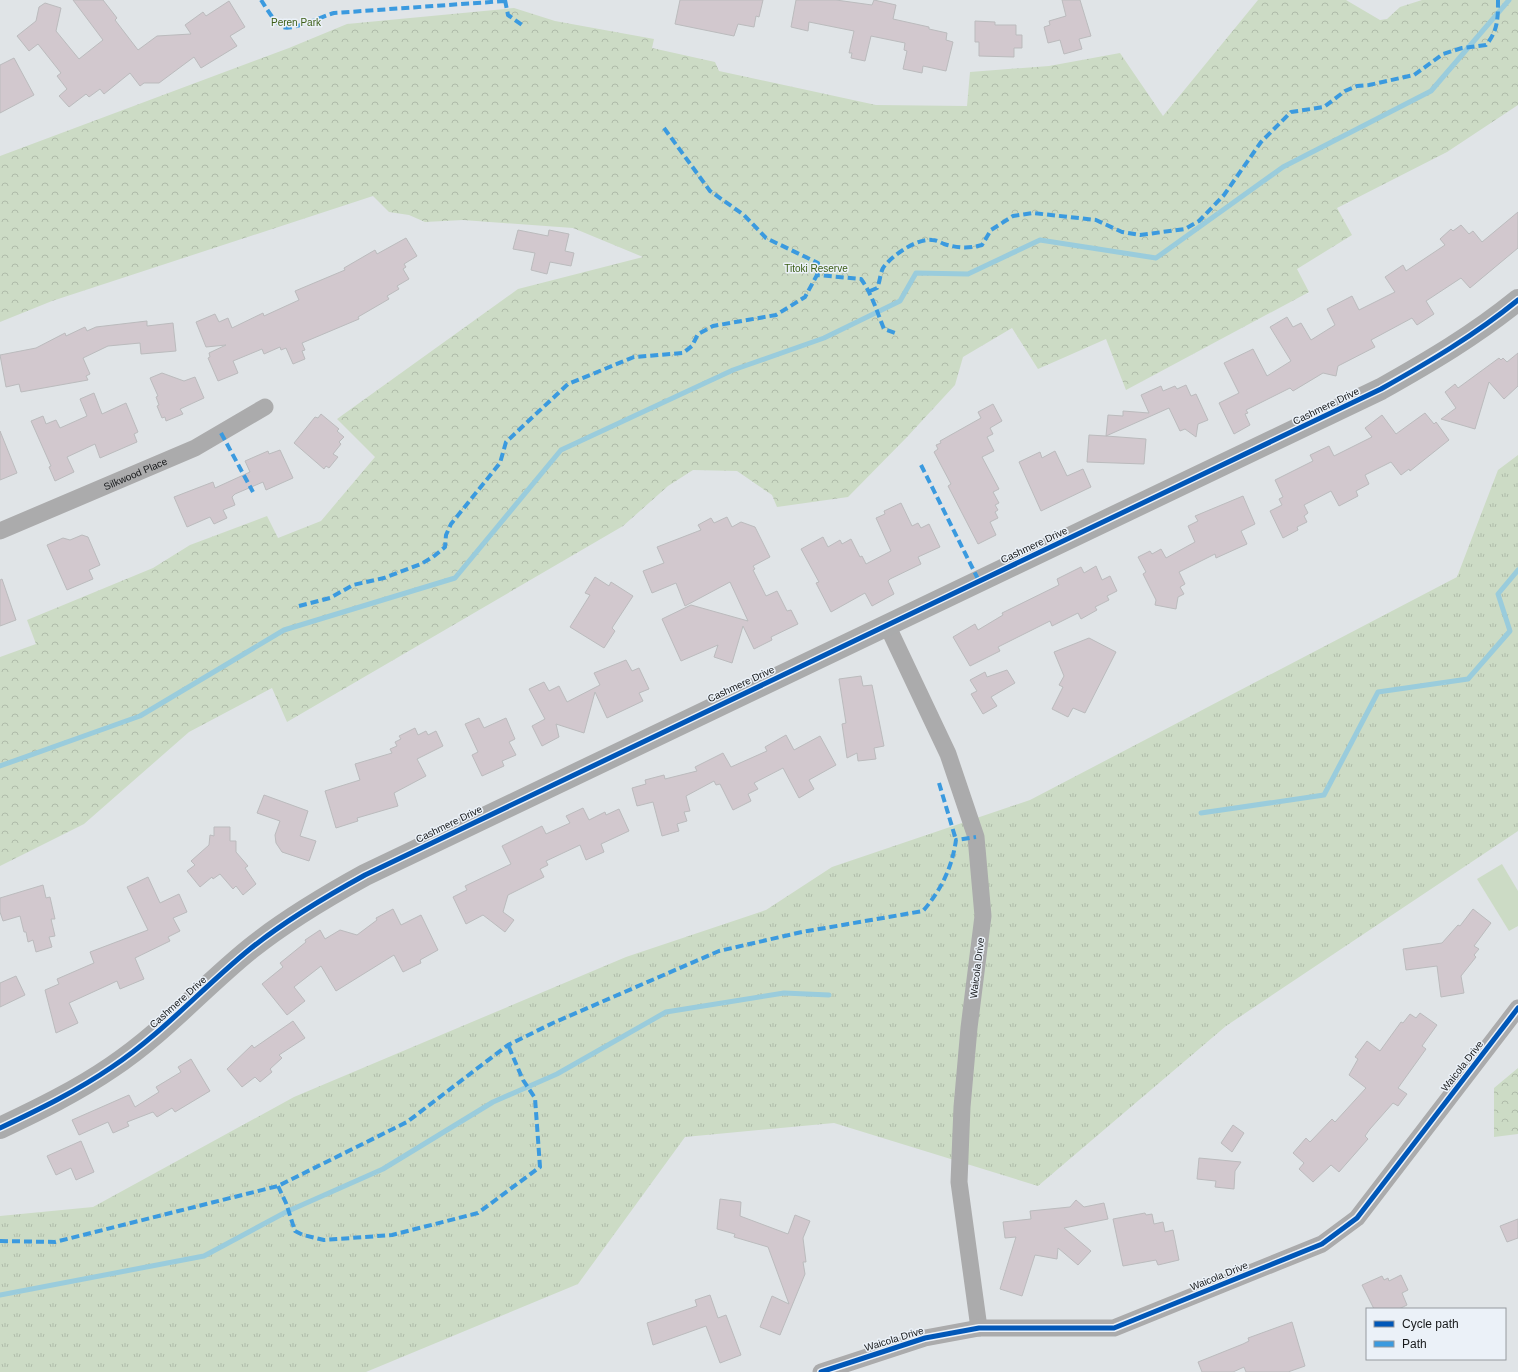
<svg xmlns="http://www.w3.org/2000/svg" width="1518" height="1372" viewBox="0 0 1518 1372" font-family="Helvetica,sans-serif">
<defs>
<pattern id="grass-tufts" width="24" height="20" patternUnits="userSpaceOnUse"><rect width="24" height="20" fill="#ccdbc5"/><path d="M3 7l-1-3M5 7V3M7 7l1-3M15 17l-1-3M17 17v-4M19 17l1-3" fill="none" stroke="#aebba9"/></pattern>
<pattern id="forest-crowns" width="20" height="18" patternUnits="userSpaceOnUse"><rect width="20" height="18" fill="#ccdbc5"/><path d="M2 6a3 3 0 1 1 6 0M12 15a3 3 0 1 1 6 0" fill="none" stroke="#aebba9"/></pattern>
</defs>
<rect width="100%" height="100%" fill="#e0e4e7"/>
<path fill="url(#grass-tufts)" d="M1518,455v376l-292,195 -188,160 -204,-63 -149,14 -107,147 -212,88h-366v-156l93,-9 201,-110 332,-140 140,-47 66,-43 198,-67 427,-223 41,-107z"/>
<path fill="url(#forest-crowns)" d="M1258,0h88l34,20 7,-1 13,-12 22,-7h96v105l-71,47 -110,56 15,27 -55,34 12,23 -183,98 -20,-51 -68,30 -26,-41 -49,29 -8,28 -48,52 -59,60 -71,10 -5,-12 -35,-24 -44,-1 -25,16 -45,40 -336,196 -15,-34 -83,44 -105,92 -84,42v-209l36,-13 -9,-24 126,-52 37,-23 77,-29 11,22 43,-17 54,-64 -38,-38 181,-130 125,-32 -70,-29 -110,-8 -38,2 -16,-7 -20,-3 -16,-16 -321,105 -52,21v-166l289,-108 58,-24 167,-16 41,13 99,18 -2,9 63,14 4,9 157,34 91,1 3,-34 79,-6 71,-13 43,63z
M1518,1068v66l-24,3v-49z"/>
<path fill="#ccdbc5" d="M1502,864l16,27v35l-9,5 -32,-52z"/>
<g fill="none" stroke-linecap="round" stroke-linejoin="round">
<path stroke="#9accdc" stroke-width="5" d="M0,766l140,-50 144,-86 171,-52 106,-128 172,-80 91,-32 76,-37 16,-28 52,1 72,-34 116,18 127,-91 148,-76 78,-91
M1201,813l123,-18 54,-103 90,-13 42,-48 -12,-37 20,-24
M0,1295l204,-39 82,-44 97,-43 110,-67 64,-28 109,-62 118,-19 45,2"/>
</g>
<path fill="#d2c8ce" stroke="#bbbbbd" d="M73,0h30l14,18 -2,2 23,30 19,-14 34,-2 -6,-9 18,-13 3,4 23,-15 16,26 -15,9 7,10 -36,22 -7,-11 -35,26h-15l-4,3 -10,-13 -26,21 -4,-5 -11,8 -3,-3 -17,13 -10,-11 8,-7 -10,-13 4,-3 -23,-29 -9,7 -12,-15 19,-15 3,-14 6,-4 16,5 -5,23 23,28 24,-19z
M680,0h83l-4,17 -3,-1 -2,11 -16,-3 -4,12 -59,-12z
M796,0h40l36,5 2,-5 22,5 -3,14 36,8v2l18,4 -1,7 7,2 -7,29 -23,-5 -1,7 -19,-4 4,-18 -3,-1 1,-7 -34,-7 -6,25 -14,-3 1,-5h-3l5,-22 -45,-9 -1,9 -17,-4z
M1062,0h18l11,36 -12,3 3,10 -18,5 -4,-14 -12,3 -4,-16 6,-2 -1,-4 17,-5z
M975,21l20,1v3h21v10h6v13h-8v9l-35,-1v-14h-4z
M14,58l20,37 -34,18v-48z
M1518,212v36l-48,40 -9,-10 -35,23 8,13 -17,11 -5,-7 -41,22 4,7 -37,19 -2,10 -13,-3 -30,18 -3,-3 -44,22 2,3 -3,1 5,11 -16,9 -15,-31 20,-10 -15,-30 29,-14 14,27 24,-15 -21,-34 17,-10 6,10 8,-4 10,17 24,-15 -8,-16 25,-13 7,14 36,-18 -10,-15 18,-12 3,6 39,-26 -5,-6 11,-10 2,2 8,-6 8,9 4,-3 9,11z
M518,230l30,6 1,-6 20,4 -4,17 9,2 -3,13 -21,-4 -3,12 -16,-4 4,-17 -22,-4z
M406,238l11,18 -13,8 2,3 -3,2 6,10 -12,7 2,3 -12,7 2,3 -31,18 1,2 -57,24 3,7 -3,1 3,8 -12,5 -7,-16 -5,2 -1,-3 -16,7 -2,-5 -29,12 5,12 -20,8 -10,-23 2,-1 -1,-4 17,-8 -20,2 -10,-25 19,-8 4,8 9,-4 4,10 31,-15 1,3 35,-16 -4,-9 50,-21 -1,-2 31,-18 2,4z
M147,321v5l26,-3 3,28 -35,3 -1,-11 -32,3 -25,12 7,16 -4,2 2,4 -67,12 -2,-8 -13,3 -6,-32 36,-7 29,-15 1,3 19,-9 2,4 9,-4z
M1518,353v33l-14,13 -15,-17 -14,47 -34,-10 15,-11 -11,-16 10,-8 3,4 41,-30 2,2 2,-2 4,4z
M162,373l22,8 11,-4 9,21 -24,11 3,5 -17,7 -1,-4 -3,1 -5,-12 2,-1 -3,-8 2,-1 -8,-18z
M1186,385l5,11 5,-2 12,26 -10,4 -2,13 -11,-8 -5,2 -11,-23 -63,28 40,3 -2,25 -57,-2 2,-27 17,1 2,-21 15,1v-5l26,2 -8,-18 20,-9 2,5 12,-5 2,3z
M94,393l8,21 24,-11 12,29 -4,2 3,8 -37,16 -5,-14 -28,13 7,15 -19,9 -6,-14 2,-1 -20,-45 12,-5 3,8 10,-4 4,8 27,-12 -7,-17z
M993,404l9,17 -12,7 3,6 -6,3 7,14 -12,6 17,32 -6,3 6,11 -4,2 3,5 -3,2 3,6 -8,4 6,13 -18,9 -30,-58 3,-2 -17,-32 4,-3 -2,-4 5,-2 -1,-2 41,-23 -3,-6z
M1425,413l9,11 2,-2 13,18 -39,31 -1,-2 -8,6 -10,-13 -26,13 4,9 -13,7 2,5 -19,10 -8,-15 -27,14 4,8 -4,3 3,6 -10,5 1,3 -15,8 -13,-27 12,-6 -3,-6 4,-2 -8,-17 38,-19 -3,-6 19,-9 5,10 38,-19 -7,-9 17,-13 14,19z
M321,414l18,15 -2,2 7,6 -5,5 2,2 -8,10 5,3 -9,11 -3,-2 -2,3 -30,-26 21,-26 3,1z
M0,431l17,42 -17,7z
M280,450l13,28 -27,12 -3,-8 -28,12 -3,3 3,8 -12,5 4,8 -13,6 -4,-7 -23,10 -13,-30 39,-15 2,6 35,-16 -5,-11 23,-10 1,3z
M1055,451l12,25 16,-7 8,18 -50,24 -22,-49 21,-10 2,6z
M1243,496l12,28 -14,7 6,13 -31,14 -1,-4 -36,18 6,12 -5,3 4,7 -6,3 -2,12 -21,-4 1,-5 -13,-26 3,-2 -8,-15 12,-6 2,3 9,-5 5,9 29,-16 -7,-16 10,-5 -3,-5z
M901,503l11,23 6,-3 3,5 8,-4 11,23 -22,10 3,7 -31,15 -2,2 6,13 -22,12 -7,-13 -34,19 -15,-29 3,-1 -18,-33 22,-12 5,10 12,-7 2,4 9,-5 9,18 2,-1 4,8 25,-13 -15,-33 9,-4 -1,-3z
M727,517l5,10 9,-5 14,5 15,30 -17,9 2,3 -2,1 13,26 11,-5 10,20 4,-1 7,14 -27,13 1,3 -18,9 -11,-23 -11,37 -18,-6 4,-12 -37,16 -19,-42 29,-14 57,16 -18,-39 -45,24 -9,-23 -24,10 -9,-22 21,-8 -7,-16 44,-17 -3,-5 13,-7 3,5z
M82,535l6,2 12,28 -11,5 4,9 -26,11 -20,-45 16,-7 7,2z
M1096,566l6,14 8,-4 7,15 -10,5 2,4 -14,7 2,3 -16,9 -3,-6 -26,13 -2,-5 -52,26 2,4 -30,15 -17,-29 22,-13 3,6 25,-15 -1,-2 57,-28 -2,-6 24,-12 3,6z
M595,577l14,9 2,-4 22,14 -21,32 3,3 -11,17 -34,-21 20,-32 -5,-2z
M2,579l14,41 -16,6v-46z
M1089,638l27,14 -31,61 -12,-5 -5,9 -16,-8 11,-22 -4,-2 5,-9 -10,-24z
M626,660l6,11 7,-3 10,21 -10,4 4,8 -36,17 -12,-26 -11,41 -28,-9 3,13 -17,9 -10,-20 13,-7 -16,-30 15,-7 5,9 10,-5 8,16 33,-17 -6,-12z
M1007,670l8,13 -24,14 6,9 -14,8 -12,-20 6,-3 -7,-11 15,-8 2,5z
M861,676l2,10 9,-1 12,61 -10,2 2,11 -18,2 -1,-8 -10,5 -5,-34 4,-1 -7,-44z
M479,718l5,10 22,-10 9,21 -6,3 7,13 -14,6 2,5 -22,10 -10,-21 6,-3 -13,-28z
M415,728l3,7 8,-4 2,4 8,-4 7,15 -26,13 9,17 -32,17 4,13 -41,12 1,3 -22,7 -11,-37 35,-11 -5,-16 37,-11 -2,-4 7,-3 -2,-4 6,-3 -2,-3z
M786,735l8,15 26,-14 16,29 -27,15 5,9 -15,9 -16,-30 -29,15 4,6 -10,5 3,7 -18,9 -13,-26 -4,1 -2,-4 -28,15 4,15 -6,1 3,9 -10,3 2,7 -17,5 -9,-34 -16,4 -5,-18 14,-4 -1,-4 19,-5 1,4 32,-8 -2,-4 28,-14 8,14 36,-16 -2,-4z
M264,795l44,16 -8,25 16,5 -7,20 -27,-9 -6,-9 -1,-8 5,-14 -23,-8z
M583,808l6,12 16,-8 1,3 13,-6 10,22 -28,13 3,8 -18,8 -6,-15 -34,16 2,4 -8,4 4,8 -36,18 -5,17 11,8 -9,12 -22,-17 -17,9 -13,-27 14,-7 -2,-4 46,-22 -9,-18 40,-20 4,8 24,-11 -4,-7z
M214,827h16v14h6v11l12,14 -3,2 11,16 -13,11 -7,-9 -3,3 -13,-15 -7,5 -1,-2 -12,10 -13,-16 8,-6 -4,-4 18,-16 1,-10 4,1z
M148,877l12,26 19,-9 8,18 -14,6 7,13 -12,6 2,4 -35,17 9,21 -24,10 -3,-8 -48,22 9,20 -22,10 -11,-43 14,-6 -2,-5 37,-16 -4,-11 58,-22 -21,-43z
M43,885l3,13 4,-1 5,22h-4l4,17 -6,1 3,10 -16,5 -3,-12 -5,2 -2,-10h-2l-4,-16 -17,5 -3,-9v-14z
M393,909l8,16 20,-10 17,35 -18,10 1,3 -18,9 -9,-17 -58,36 -15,-25 -27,21 11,14 -18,14 -25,-31 21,-17 -3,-4 26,-21 -1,-2 15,-10 5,9 15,-9 17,5 20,-15 -1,-2z
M1473,909l18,14 -17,23 5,3 -5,6 2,2 -15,19 3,17 -23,4 -4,-31 -31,4 -3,-21 39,-6 16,-18 2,1z
M16,976l9,19 -25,12v-24z
M1420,1013l17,12 -15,21 4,3 -28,39 9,6 -9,12 -5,-3 -23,26 -5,7 3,3 -29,33 -8,-7 -18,17 -14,-13 5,-6 -11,-10 13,-15 4,4 22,-23 3,3 31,-34 -17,-13 9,-16 -3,-2 12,-16 13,10 21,-29 2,1 7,-9 6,4z
M293,1021l12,17 -26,17 3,3 -12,11 2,3 -12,10 -5,-5 -13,10 -15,-18 25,-24 2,3z
M191,1059l19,32 -35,21 -3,-4 -15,9 -4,-5 -26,10 2,4 -16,7 -5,-11 -29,13 -7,-15 57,-25 6,12 24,-15 -3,-5 25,-15 -3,-5z
M1233,1125l11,8 -12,19 -11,-9z
M81,1141l13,31 -18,8 -5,-12 -15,7 -9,-19z
M1199,1158l42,4 -6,9 -1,18 -19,-2 1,-6 -19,-2z
M720,1199l21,3 -1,14 48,18 7,-19 15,6 -7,17 3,24h-3l2,12 -25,61 -20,-8 12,-31 17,8 -21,-57 -34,-10 1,-3 -18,-5z
M1076,1200l8,7 20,-4 4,16 -44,9 27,23 -13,14 -20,-17 -1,11 -22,-4 -13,41 -22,-7 16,-52 -11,1 -2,-16 28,-3 -1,-8 40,-4z
M1145,1213l1,2 6,-1 2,10 9,-2 2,10 8,-2 6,30 -21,5 -2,-5 -33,6 -10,-47z
M1518,1219v19l-11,4 -7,-16z
M1401,1275l7,15 -6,3 5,12 -8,4h-25l-12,-24 20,-9 2,4 4,-2 1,3z
M710,1295l8,23 8,-3 15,40 -21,8 -14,-37 -53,19 -6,-22 50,-17 -2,-6z
M1292,1322l13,44 -17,6h-42l-2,-5 -11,5h-31l-4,-10 45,-18 6,-3 -1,-3z"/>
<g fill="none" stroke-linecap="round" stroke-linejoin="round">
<g stroke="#ababac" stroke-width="17">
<path id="s1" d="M0,531l195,-83 70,-41"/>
<path d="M887,625l61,129 28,83 7,79 -14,112 -7,79 -3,75 20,146"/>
<path d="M821,1372l104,-34 54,-10h135l208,-84 35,-26 161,-210"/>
</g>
<path stroke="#aaabac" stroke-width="22" d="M0,1128c38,-18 77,-37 112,-61 51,-34 91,-80 138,-118 36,-29 75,-52 115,-74l1016,-486c48,-27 94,-54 137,-89"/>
<path stroke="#3b9adf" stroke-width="4" stroke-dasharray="8 4" stroke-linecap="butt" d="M261,0c6,9 13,22 22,27 9,4 40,-11 51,-14l171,-12
M505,0l3,15 14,10
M664,128l46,63 34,24 22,23 52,25 -1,12 44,4c11,15 16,33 23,50l11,4
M870,291l7,-3c3,-6 3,-14 6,-20 8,-12 34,-30 49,-28 4,0 8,2 12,4 14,4 24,5 38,1l9,-15 22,-14 20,-3 63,7 26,12 18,3 45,-6 14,-8 25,-26 37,-53 30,-30 33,-5 21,-16 12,-5 12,-1 45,-10 29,-21 19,-6 24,-3c12,-14 12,-27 12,-45
M221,433l32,59
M921,465l58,116
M299,606l31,-8 23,-13 31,-7 37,-14 12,-7 12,-10 1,-12 5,-11 49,-61 6,-21 62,-58 66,-27 49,-4 9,-7 6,-12 15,-8 63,-11 29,-18 12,-22
M939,783l17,57
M278,1186l8,17 9,28 8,4 21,5 68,-5 86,-22 62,-46 -5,-69 -12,-18 -15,-35
M0,1241l55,1 223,-56 129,-64 101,-77 45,-22 166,-72 83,-19 121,-21c18,-21 29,-43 33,-71l20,-3"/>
<g stroke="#ebf1f8" stroke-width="8">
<path id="cycleway" d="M0,1128c38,-18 77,-37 112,-61 51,-34 91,-80 138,-118 36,-29 75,-52 115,-74l1016,-486c48,-27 94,-54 137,-89
M821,1372l104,-34 54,-10h135l208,-84 35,-26 161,-210"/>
</g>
<use href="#cycleway" stroke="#0057b8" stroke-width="5"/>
</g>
<g text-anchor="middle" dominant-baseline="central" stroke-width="3" stroke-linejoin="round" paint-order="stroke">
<g font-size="10" fill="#3c5e16" stroke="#ebf1f8">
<text x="296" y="22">Peren Park</text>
<text x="816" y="268">Titoki Reserve</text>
</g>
<g font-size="10" fill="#16181a" stroke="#ebf1f8">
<text transform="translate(1326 406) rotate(-26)">Cashmere Drive</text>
<text stroke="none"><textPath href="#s1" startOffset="147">Silkwood Place</textPath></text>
<text transform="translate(1034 545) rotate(-25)">Cashmere Drive</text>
<text transform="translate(741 684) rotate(-25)">Cashmere Drive</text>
<text transform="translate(449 824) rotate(-26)">Cashmere Drive</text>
<text transform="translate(977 968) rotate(-83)">Waicola Drive</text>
<text transform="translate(178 1002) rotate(-42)">Cashmere Drive</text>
<text transform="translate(1462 1066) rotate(-52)">Waicola Drive</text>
<text transform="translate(1219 1276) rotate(-22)">Waicola Drive</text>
<text transform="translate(894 1339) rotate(-17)">Waicola Drive</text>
</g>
</g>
<rect x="1366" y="1308" width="140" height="52" fill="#ebf1f8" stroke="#969a9f"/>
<rect x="1374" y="1321" width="20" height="6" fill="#0057b8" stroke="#969a9f"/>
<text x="1402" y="1328" font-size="12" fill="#16181a">Cycle path</text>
<rect x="1374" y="1341" width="20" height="6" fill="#3b9adf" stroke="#969a9f"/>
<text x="1402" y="1348" font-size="12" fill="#16181a">Path</text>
</svg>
